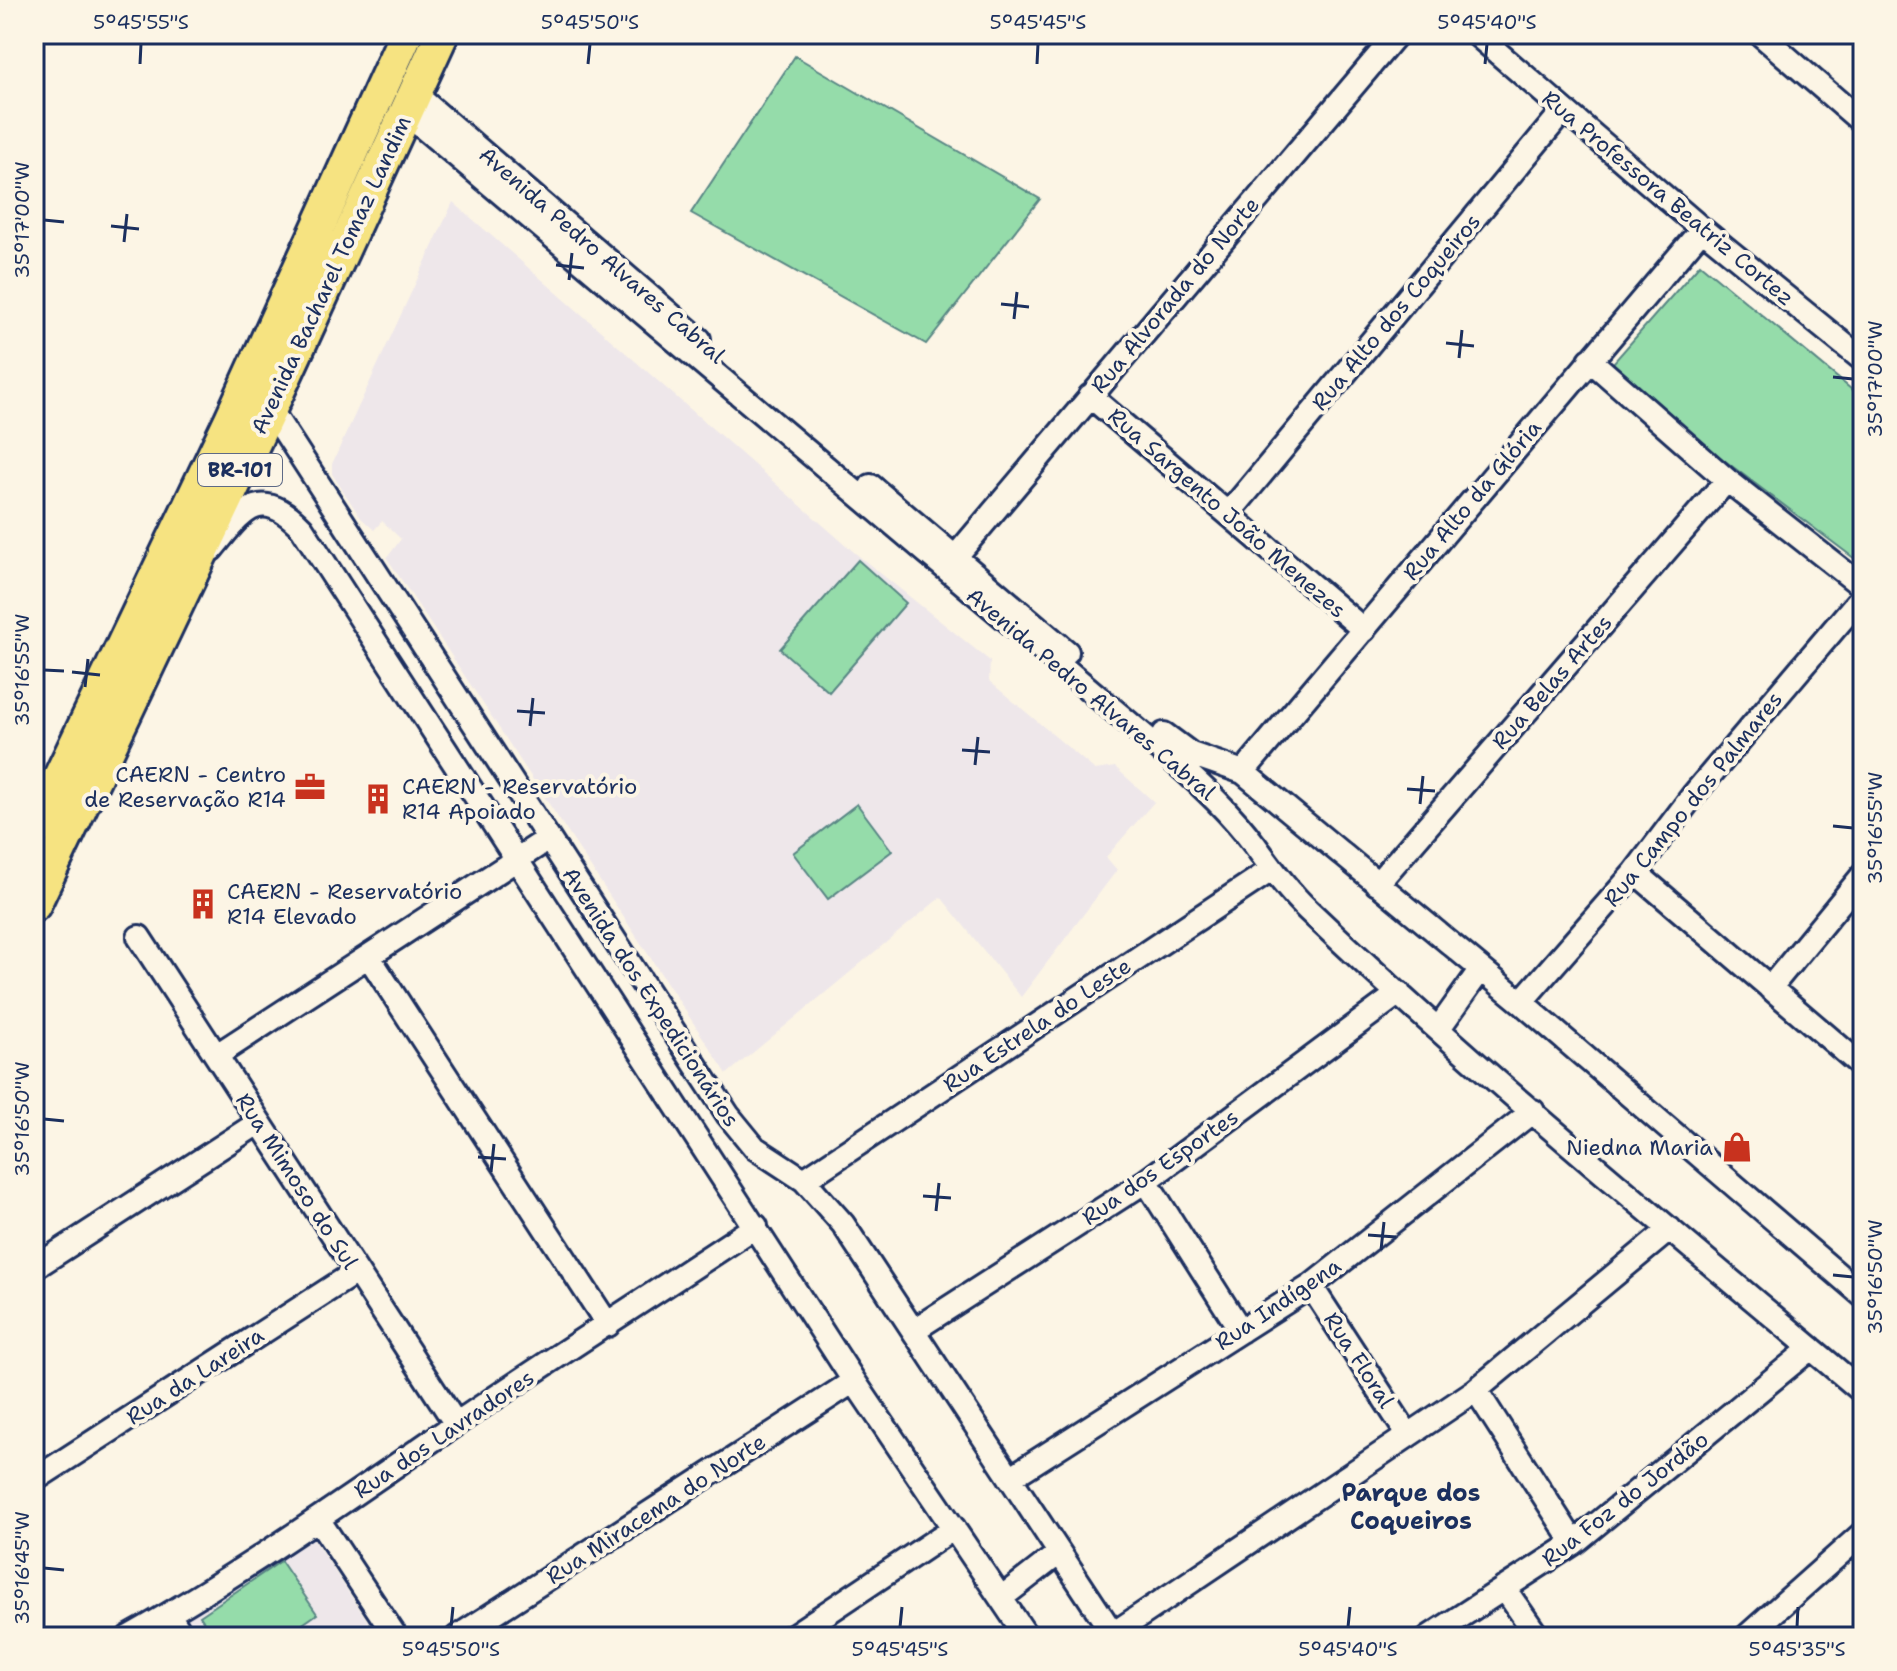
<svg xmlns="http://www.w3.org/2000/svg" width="1897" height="1671" viewBox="0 0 1897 1671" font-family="'Shantell Sans',sans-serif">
<rect width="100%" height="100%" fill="#fcf5e5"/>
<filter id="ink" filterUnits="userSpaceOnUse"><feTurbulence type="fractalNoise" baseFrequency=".0125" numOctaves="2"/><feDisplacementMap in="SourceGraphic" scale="16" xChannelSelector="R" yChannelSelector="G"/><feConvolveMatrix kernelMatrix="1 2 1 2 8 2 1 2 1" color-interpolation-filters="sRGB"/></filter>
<g filter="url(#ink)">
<path fill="#eee7ea" d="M453,202l402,351 135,108 -1,20 106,89 20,-3 39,35 -48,55 11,13 -96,127 -80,-100 -214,177 -340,-516 14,-19 -19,-18 -8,9 -13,-12 -29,-44v-10z
M310,1534l68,103h-182l-15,-22z"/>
<path fill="#95dcaa" stroke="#588684" stroke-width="2" d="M795,56l245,143 -114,145 -235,-131z
M1700,264l163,135v166l-257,-194z
M858,560l48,43 -77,89 -49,-43z
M857,804l35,47 -64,48 -35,-46z
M281,1561l36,53 -33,23h-70l-14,-21z"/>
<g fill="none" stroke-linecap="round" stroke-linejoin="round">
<g stroke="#1b2f5e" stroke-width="28">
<path id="minor" d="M1476,34l226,195 161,131
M1760,34l103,89
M415,94l284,245
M406,113l768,648c29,26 57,52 80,83 17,23 33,46 54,66 177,168 368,324 555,482
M1590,360l137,120 136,107
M1090,396l274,234
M270,409l458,706 27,33 49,32 39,44 272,413
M871,486l196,166
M1229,513l334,-402
M212,549c30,-36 47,-66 90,-21l552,853 173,256
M946,568l451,-534
M1164,734l27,20 52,18 278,230 342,294
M1243,772l459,-543
M1635,872l228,195
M1377,884l350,-404
M139,937l317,487
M369,957l239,368
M1770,988l93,-113
M1521,1002l114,-130 59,-78 169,-199
M1439,1028l42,-59
M217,1055l331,-216
M804,1180l467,-310
M1146,1181l95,150
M34,1268l224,-145
M1311,1286l97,149
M914,1330l232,-149 253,-188
M1476,1390l98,153
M1010,1478l301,-192 222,-175
M34,1480l322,-208
M318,1519l78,118
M1504,1588l34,49
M1001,1598l58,-45
M169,1615l14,22
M1113,1634l363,-244 194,-161
M129,1637c112,-63 218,-138 324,-211 100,-68 202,-133 303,-200
M457,1637l397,-256
M791,1637l163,-109
M1429,1637l145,-94 237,-195
M1746,1637l117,-104"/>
</g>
<g stroke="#1b2f5e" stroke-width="38">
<path id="highway" d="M34,831l197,-412 175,-385
M34,905l236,-496 172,-375"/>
</g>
<use href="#minor" stroke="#fcf5e5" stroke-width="22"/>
<use href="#highway" stroke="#f6e381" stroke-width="32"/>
</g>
</g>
<path fill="none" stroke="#1b2f5e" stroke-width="3" d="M140,64l1,-20M588,64l2,-20M1037,64l1,-20M1485,64l2,-20M44,220l20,2M111,226l28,3M124,242l3,-28M556,265l28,3M569,280l3,-27M1001,304l28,3M1014,319l3,-27M1446,343l28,3M1459,358l3,-28M1833,377l20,2M44,670l20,1M72,672l28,3M85,687l3,-28M517,711l28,2M530,726l3,-28M962,750l28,2M975,765l3,-28M1407,789l28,2M1420,804l3,-28M1833,826l20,2M44,1119l20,2M478,1157l28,2M491,1172l3,-28M923,1196l28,2M936,1211l3,-28M1368,1235l28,2M1381,1250l3,-28M1833,1275l20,2M44,1568l20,2M451,1627l2,-20M900,1627l2,-20M1348,1627l2,-20M1797,1627l1,-20"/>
<defs>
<g id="office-bare" transform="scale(2.4)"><path d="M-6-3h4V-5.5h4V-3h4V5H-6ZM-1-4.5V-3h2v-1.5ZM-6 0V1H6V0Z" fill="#c8321e" stroke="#fcf5e5" stroke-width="2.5" paint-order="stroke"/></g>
<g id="building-bare" transform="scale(2.4)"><path d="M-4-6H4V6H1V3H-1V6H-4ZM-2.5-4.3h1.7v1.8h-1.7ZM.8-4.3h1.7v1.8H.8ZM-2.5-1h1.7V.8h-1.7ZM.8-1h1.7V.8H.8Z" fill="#c8321e" stroke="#fcf5e5" stroke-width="2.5" paint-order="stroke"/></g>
<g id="shop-bare" transform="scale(2.4)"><path d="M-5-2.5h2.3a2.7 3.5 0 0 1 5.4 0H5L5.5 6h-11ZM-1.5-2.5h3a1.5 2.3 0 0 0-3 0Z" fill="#c8321e" stroke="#fcf5e5" stroke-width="2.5" paint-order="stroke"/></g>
</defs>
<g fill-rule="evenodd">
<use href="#office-bare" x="310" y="787"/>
<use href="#building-bare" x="378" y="799"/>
<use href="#building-bare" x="203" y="904"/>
<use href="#shop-bare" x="1737" y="1147"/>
</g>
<g text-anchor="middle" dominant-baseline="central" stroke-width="8" stroke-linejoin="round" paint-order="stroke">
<rect fill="#fcf5e5" stroke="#5e6a86" stroke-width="2" x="198" y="454" width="84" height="32" rx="6"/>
<g font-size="20" font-weight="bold" fill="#1b2f5e">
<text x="240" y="470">BR-101</text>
</g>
<g font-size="22" fill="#1b2f5e" stroke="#fcf5e5">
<text transform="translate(1668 198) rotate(40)">Rua Professora Beatriz Cortez</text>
<text transform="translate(602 255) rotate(41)">Avenida Pedro Alvares Cabral</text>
<text transform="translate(331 275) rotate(-65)">Avenida Bacharel Tomaz Landim</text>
<text transform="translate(1175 295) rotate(-50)">Rua Alvorada do Norte</text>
<text transform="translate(1396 312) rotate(-50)">Rua Alto dos Coqueiros</text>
<text transform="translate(1472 500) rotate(-50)">Rua Alto da Glória</text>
<text transform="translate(1227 513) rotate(41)">Rua Sargento João Menezes</text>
<text transform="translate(1552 682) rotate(-49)">Rua Belas Artes</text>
<text transform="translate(1091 694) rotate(40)">Avenida Pedro Alvares Cabral</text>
<text transform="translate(1693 799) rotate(-51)">Rua Campo dos Palmares</text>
<text transform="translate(651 997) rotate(57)">Avenida dos Expedicionários</text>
<text transform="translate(1037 1025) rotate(-34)">Rua Estrela do Leste</text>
<text transform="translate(1160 1167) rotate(-35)">Rua dos Esportes</text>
<text transform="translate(297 1181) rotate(57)">Rua Mimoso do Sul</text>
<text transform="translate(1278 1304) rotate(-34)">Rua Indígena</text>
<text transform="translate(1359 1360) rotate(57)">Rua Floral</text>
<text transform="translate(195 1376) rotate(-33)">Rua da Lareira</text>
<text transform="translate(444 1434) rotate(-34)">Rua dos Lavradores</text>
<text transform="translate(1625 1499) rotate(-38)">Rua Foz do Jordão</text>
<text transform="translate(656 1509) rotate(-33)">Rua Miracema do Norte</text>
</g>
<g font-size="22" fill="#1b2f5e" stroke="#fcf5e5" text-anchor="end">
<text x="286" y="774">CAERN - Centro<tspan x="286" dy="25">de Reservação R14</tspan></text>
<text x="402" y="786" text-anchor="start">CAERN - Reservatório<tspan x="402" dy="25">R14 Apoiado</tspan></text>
<text x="227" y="891" text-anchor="start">CAERN - Reservatório<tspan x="227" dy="25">R14 Elevado</tspan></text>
<text x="1713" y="1147">Niedna Maria</text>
</g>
<g font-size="24" font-weight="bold" fill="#1b2f5e" stroke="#fcf5e5">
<text x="1411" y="1493">Parque dos<tspan x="1411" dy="28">Coqueiros</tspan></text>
</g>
</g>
<rect width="1897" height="1671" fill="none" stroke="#fcf5e5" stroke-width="88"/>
<rect x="44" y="44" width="1809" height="1583" fill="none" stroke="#1b2f5e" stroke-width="3"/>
<g font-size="20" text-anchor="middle" fill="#1b2f5e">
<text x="141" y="29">5°45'55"S</text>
<text x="590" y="29">5°45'50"S</text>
<text x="1038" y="29">5°45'45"S</text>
<text x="1487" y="29">5°45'40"S</text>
<text transform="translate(22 220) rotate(-90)" y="7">35°17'00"W</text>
<text transform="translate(1875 379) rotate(-90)" y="7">35°17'00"W</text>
<text transform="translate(22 670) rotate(-90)" y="7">35°16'55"W</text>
<text transform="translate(1875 828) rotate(-90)" y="7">35°16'55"W</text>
<text transform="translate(22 1119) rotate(-90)" y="7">35°16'50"W</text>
<text transform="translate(1875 1277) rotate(-90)" y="7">35°16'50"W</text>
<text transform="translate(22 1568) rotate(-90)" y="7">35°16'45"W</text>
<text x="451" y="1656">5°45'50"S</text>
<text x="900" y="1656">5°45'45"S</text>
<text x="1348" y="1656">5°45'40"S</text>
<text x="1797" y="1656">5°45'35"S</text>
</g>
</svg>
